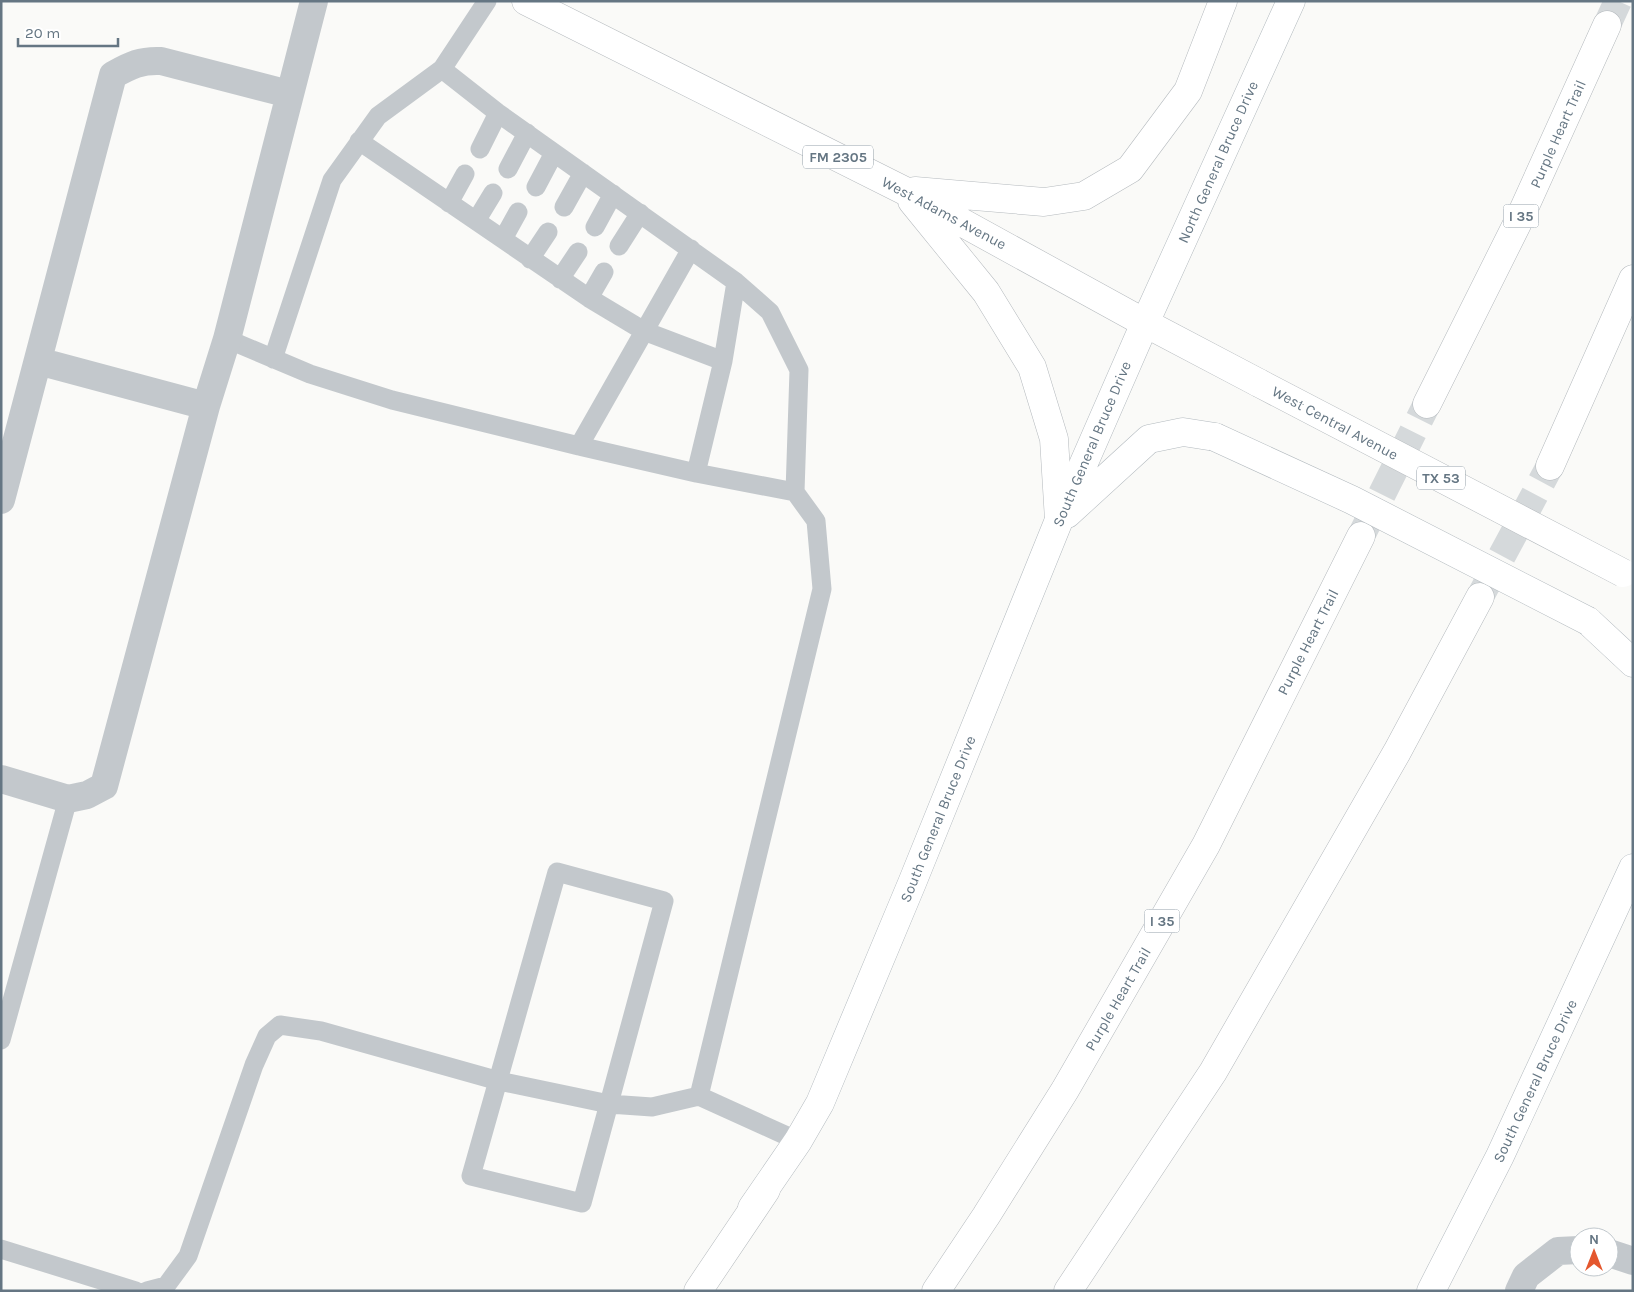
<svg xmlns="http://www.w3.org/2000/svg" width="1634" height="1292" viewBox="0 0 1634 1292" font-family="Karla,sans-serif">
<rect width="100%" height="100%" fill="#fafaf8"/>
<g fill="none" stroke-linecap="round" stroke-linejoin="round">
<path stroke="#d5d9db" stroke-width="28" stroke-dasharray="28 14" stroke-linecap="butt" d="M1607,25l11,-24
M1363,532l64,-128
M1482,593l68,-127"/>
<g stroke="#b3babf" stroke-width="29">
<path id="secondary" d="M1067,514l82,-75 34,-7 32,5
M1588,621l45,42
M752,1208l46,-67 22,-38 92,-220 147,-363 86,-197 146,-322
M1431,1291l69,-135 133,-288"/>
</g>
<g stroke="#b5babe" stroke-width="29">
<path id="primary" d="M526,1l377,189 242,133 114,60
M915,191l129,11 40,-6 46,-27 58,-78 35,-90
M912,201l74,91 46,75 22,72 5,81"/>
</g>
<g stroke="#b4b9bd" stroke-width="29">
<path id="highway" d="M1427,404l90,-180 90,-199
M1550,466l83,-187
M698,1291l68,-101
M936,1291l50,-75 79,-126 141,-245 155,-309
M1068,1291l145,-219 184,-320 83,-155"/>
</g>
<path stroke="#c3c8cc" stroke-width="19" d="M442,69l56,44 238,169 34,30 29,58 -4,122 21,29 6,68 -123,507
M359,141l230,157 55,33 79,30
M480,149l18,-36
M508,169l19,-36
M536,187l18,-34
M449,203l16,-29
M564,207l19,-34
M476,221l17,-28
M595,227l18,-33
M503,239l15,-27
M619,246l21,-33
M530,259l18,-27
M560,279l18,-27
M736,282l-13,79 -27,112 99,19
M589,298l15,-26
M227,339l83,35 82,26 187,46 117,27
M273,359l59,-179 46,-64 64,-47 45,-68
M579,446l112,-197
M557,872l107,29 -82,302 -111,-27z
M1,1040l67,-241
M1,1249l135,42
M147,1291l19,-5 22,-30 66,-191 13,-29 13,-11 41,6 178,50 110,23 43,3 47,-11 99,45"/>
<path stroke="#c3c8cc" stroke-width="28" d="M38,361l168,45
M1,500l112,-425c18,-10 28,-15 48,-14l128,33
M1,779l67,20 19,-4 17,-9 102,-380 21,-67 87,-338
M1609,1253l24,8
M1519,1291l7,-15 32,-25 21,-1"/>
<use href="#secondary" stroke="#fff" stroke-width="28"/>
<use href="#primary" stroke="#fff" stroke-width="28"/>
<use href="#highway" stroke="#fff" stroke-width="28"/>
<g stroke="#b3babf" stroke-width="29" stroke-linecap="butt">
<path id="secondary-bridge" d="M1215,437l137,63 236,121"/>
</g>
<g stroke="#b5babe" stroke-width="29" stroke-linecap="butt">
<path id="primary-bridge" d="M1259,383l364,190"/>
</g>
<use href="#secondary-bridge" stroke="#fff" stroke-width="28"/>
<use href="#primary-bridge" stroke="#fff" stroke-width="28"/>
</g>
<g text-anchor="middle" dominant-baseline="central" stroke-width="5" stroke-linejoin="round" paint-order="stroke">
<g fill="#fff" stroke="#939fa8" stroke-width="1">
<rect x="803" y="145.5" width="70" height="23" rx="4"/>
<rect x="1503.5" y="204.5" width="35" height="23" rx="4"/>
<rect x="1417" y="466.5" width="48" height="23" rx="4"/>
<rect x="1144.5" y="909.5" width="35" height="23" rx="4"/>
</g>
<g font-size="14" font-weight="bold" fill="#657683">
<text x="838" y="157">FM 2305</text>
<text x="1521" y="216">I 35</text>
<text x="1441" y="478">TX 53</text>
<text x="1162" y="921">I 35</text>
</g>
<g font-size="15" fill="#657683" stroke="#fff">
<text transform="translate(1558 134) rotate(-66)">Purple Heart Trail</text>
<text transform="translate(1218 162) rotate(-66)">North General Bruce Drive</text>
<text transform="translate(944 213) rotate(28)">West Adams Avenue</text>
<text transform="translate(1335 423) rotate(28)">West Central Avenue</text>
<text transform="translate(1092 444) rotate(-67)">South General Bruce Drive</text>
<text transform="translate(1308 642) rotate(-63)">Purple Heart Trail</text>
<text transform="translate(938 819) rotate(-68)">South General Bruce Drive</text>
<text transform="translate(1118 999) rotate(-60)">Purple Heart Trail</text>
<text transform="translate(1535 1081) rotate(-65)">South General Bruce Drive</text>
</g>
</g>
<rect width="1634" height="1292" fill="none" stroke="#657683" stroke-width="5"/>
<g transform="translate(1594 1252)"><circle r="24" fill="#ffffff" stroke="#c1c8cd"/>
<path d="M0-4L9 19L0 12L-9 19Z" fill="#e4572e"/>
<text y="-8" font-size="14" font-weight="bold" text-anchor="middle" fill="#657683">N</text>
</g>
<path d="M18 38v8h100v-8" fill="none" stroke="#657683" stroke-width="2.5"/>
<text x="25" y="38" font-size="15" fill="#657683" stroke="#ffffff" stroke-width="4" paint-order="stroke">20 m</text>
</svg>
